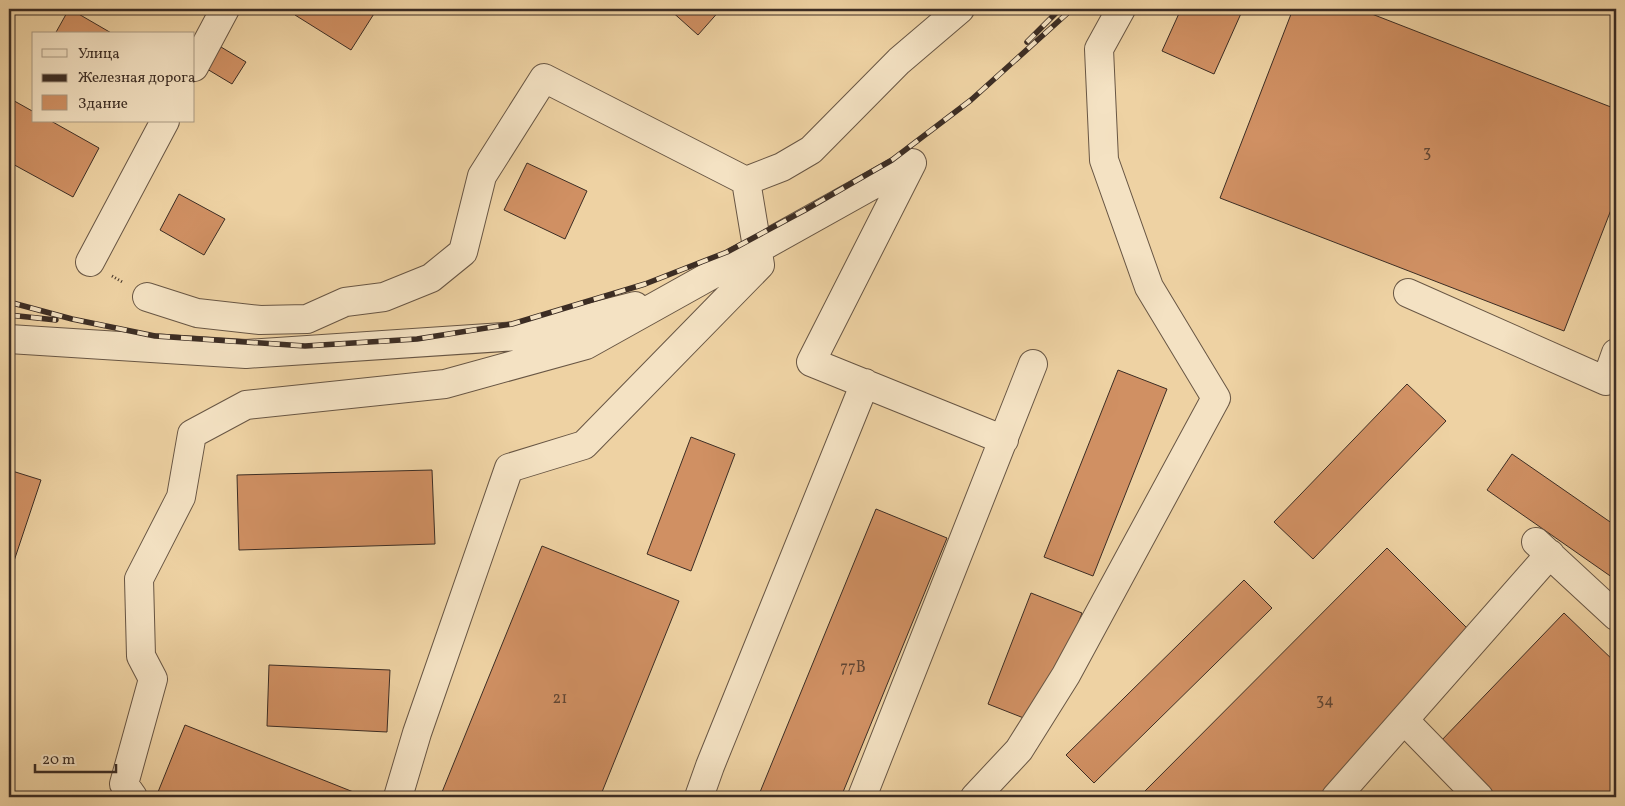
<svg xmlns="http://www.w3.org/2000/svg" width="1625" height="806" viewBox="0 0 1625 806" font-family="Vollkorn,serif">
<rect width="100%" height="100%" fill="#eed2a3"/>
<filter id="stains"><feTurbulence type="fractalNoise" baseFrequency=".004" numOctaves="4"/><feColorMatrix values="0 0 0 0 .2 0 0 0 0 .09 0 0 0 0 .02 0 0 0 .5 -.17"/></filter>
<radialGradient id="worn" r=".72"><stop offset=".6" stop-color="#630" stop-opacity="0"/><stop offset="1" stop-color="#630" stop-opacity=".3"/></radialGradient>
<path fill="#d09063" stroke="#3c2d24" d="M69,9h1l43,25h-58z
M299,9h78l-26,41 -56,-35z
M669,9h52l-23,26z
M1181,9h62l-29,65 -52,-23z
M1293,9h66l257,100v88l-52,134 -344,-133z
M221,47l25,15 -14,22 -25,-15z
M9,98l25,14v9h17l48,27 -26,49 -64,-35z
M527,163l60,28 -22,48 -61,-29z
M179,194l46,25 -21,36 -44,-25z
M1118,370l49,19 -74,187 -49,-19z
M1407,384l39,37 -133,138 -39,-37z
M691,437l44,17 -44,117 -44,-17z
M1512,454l104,72v54l-129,-90z
M9,470l32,10 -32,96z
M432,470l3,74 -196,6 -2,-75z
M876,509l71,29 -106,259h-83z
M542,546l137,55 -79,196h-160z
M1387,548l90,90 -126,159h-212z
M1244,580l28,28 -178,175 -28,-28z
M1031,593l51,20 -43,111 -51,-20z
M1564,613l52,50v134h-120l-57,-54z
M269,665l121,5 -3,62 -120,-6z
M185,725l181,72h-210z"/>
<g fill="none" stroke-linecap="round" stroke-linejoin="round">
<g stroke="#685644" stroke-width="30">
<path id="minor" d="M194,67l31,-58
M912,163l-101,199 193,78
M90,262l75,-141
M1408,293l198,88 10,-28
M147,297l50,16 63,7 47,-1 38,-17 39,-5 47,-19 32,-26 19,-76 62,-98 202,103 36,-14 29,-17 88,-89 61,-52
M9,339l237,15 273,-18 116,-30
M1536,542l80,74
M1404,720l75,77
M133,797l-9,-13 29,-105 -12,-23 -2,-77 42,-82 11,-63 54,-29 199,-21 141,-39 326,-182
M398,797l19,-64 92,-265 75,-23 176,-180 -14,-84
M699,797l11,-31 155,-383
M862,797l171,-433
M975,797l44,-47 47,-75 150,-277 -67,-111 -45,-127 -5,-111 22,-40
M1336,797l214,-243"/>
</g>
<path stroke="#3c2d24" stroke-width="3" stroke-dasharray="1 2.5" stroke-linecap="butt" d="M112,276l12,7"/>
<use href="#minor" stroke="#f4e2c3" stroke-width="28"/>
<g stroke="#3c2d24" stroke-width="5.5">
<path id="rail" d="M1027,42l33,-33
M9,302l63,17 83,17 150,10 112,-7 95,-15 133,-40 82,-32 78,-42 87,-50 79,-60 101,-91
M9,315l47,5"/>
</g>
<use href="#rail" stroke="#f4e2c3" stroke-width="4" stroke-dasharray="11" stroke-linecap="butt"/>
</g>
<g text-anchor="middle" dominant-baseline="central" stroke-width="4" stroke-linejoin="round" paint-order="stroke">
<g font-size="16" fill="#614634">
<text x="1427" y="153">3</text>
<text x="853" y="668">77В</text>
<text x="560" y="699">21</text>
<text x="1325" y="701">34</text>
</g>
</g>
<rect width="1625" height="806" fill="none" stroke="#eed2a3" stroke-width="30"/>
<rect x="10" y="10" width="1605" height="786" fill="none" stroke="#3c2d24" stroke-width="2.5"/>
<rect x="15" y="15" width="1595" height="776" fill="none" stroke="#3c2d24"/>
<rect x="32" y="32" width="162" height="90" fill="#f4e2c3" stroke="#aa9a83"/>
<rect x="42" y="49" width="25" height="8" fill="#f4e2c3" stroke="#aa9a83"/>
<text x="78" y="58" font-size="15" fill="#3c2d24">Улица</text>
<rect x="42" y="74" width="25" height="8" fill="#3c2d24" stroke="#aa9a83"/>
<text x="78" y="82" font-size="15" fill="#3c2d24">Железная дорога</text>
<rect x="42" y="95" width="25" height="15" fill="#d09063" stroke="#aa9a83"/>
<text x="78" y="108" font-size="15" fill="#3c2d24">Здание</text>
<path d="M35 764v8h81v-8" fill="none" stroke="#3c2d24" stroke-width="2.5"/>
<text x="42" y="764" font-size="15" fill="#3c2d24" stroke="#f4e2c3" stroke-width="4" paint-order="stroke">20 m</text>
<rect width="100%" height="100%" filter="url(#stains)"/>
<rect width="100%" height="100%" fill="url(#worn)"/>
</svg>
